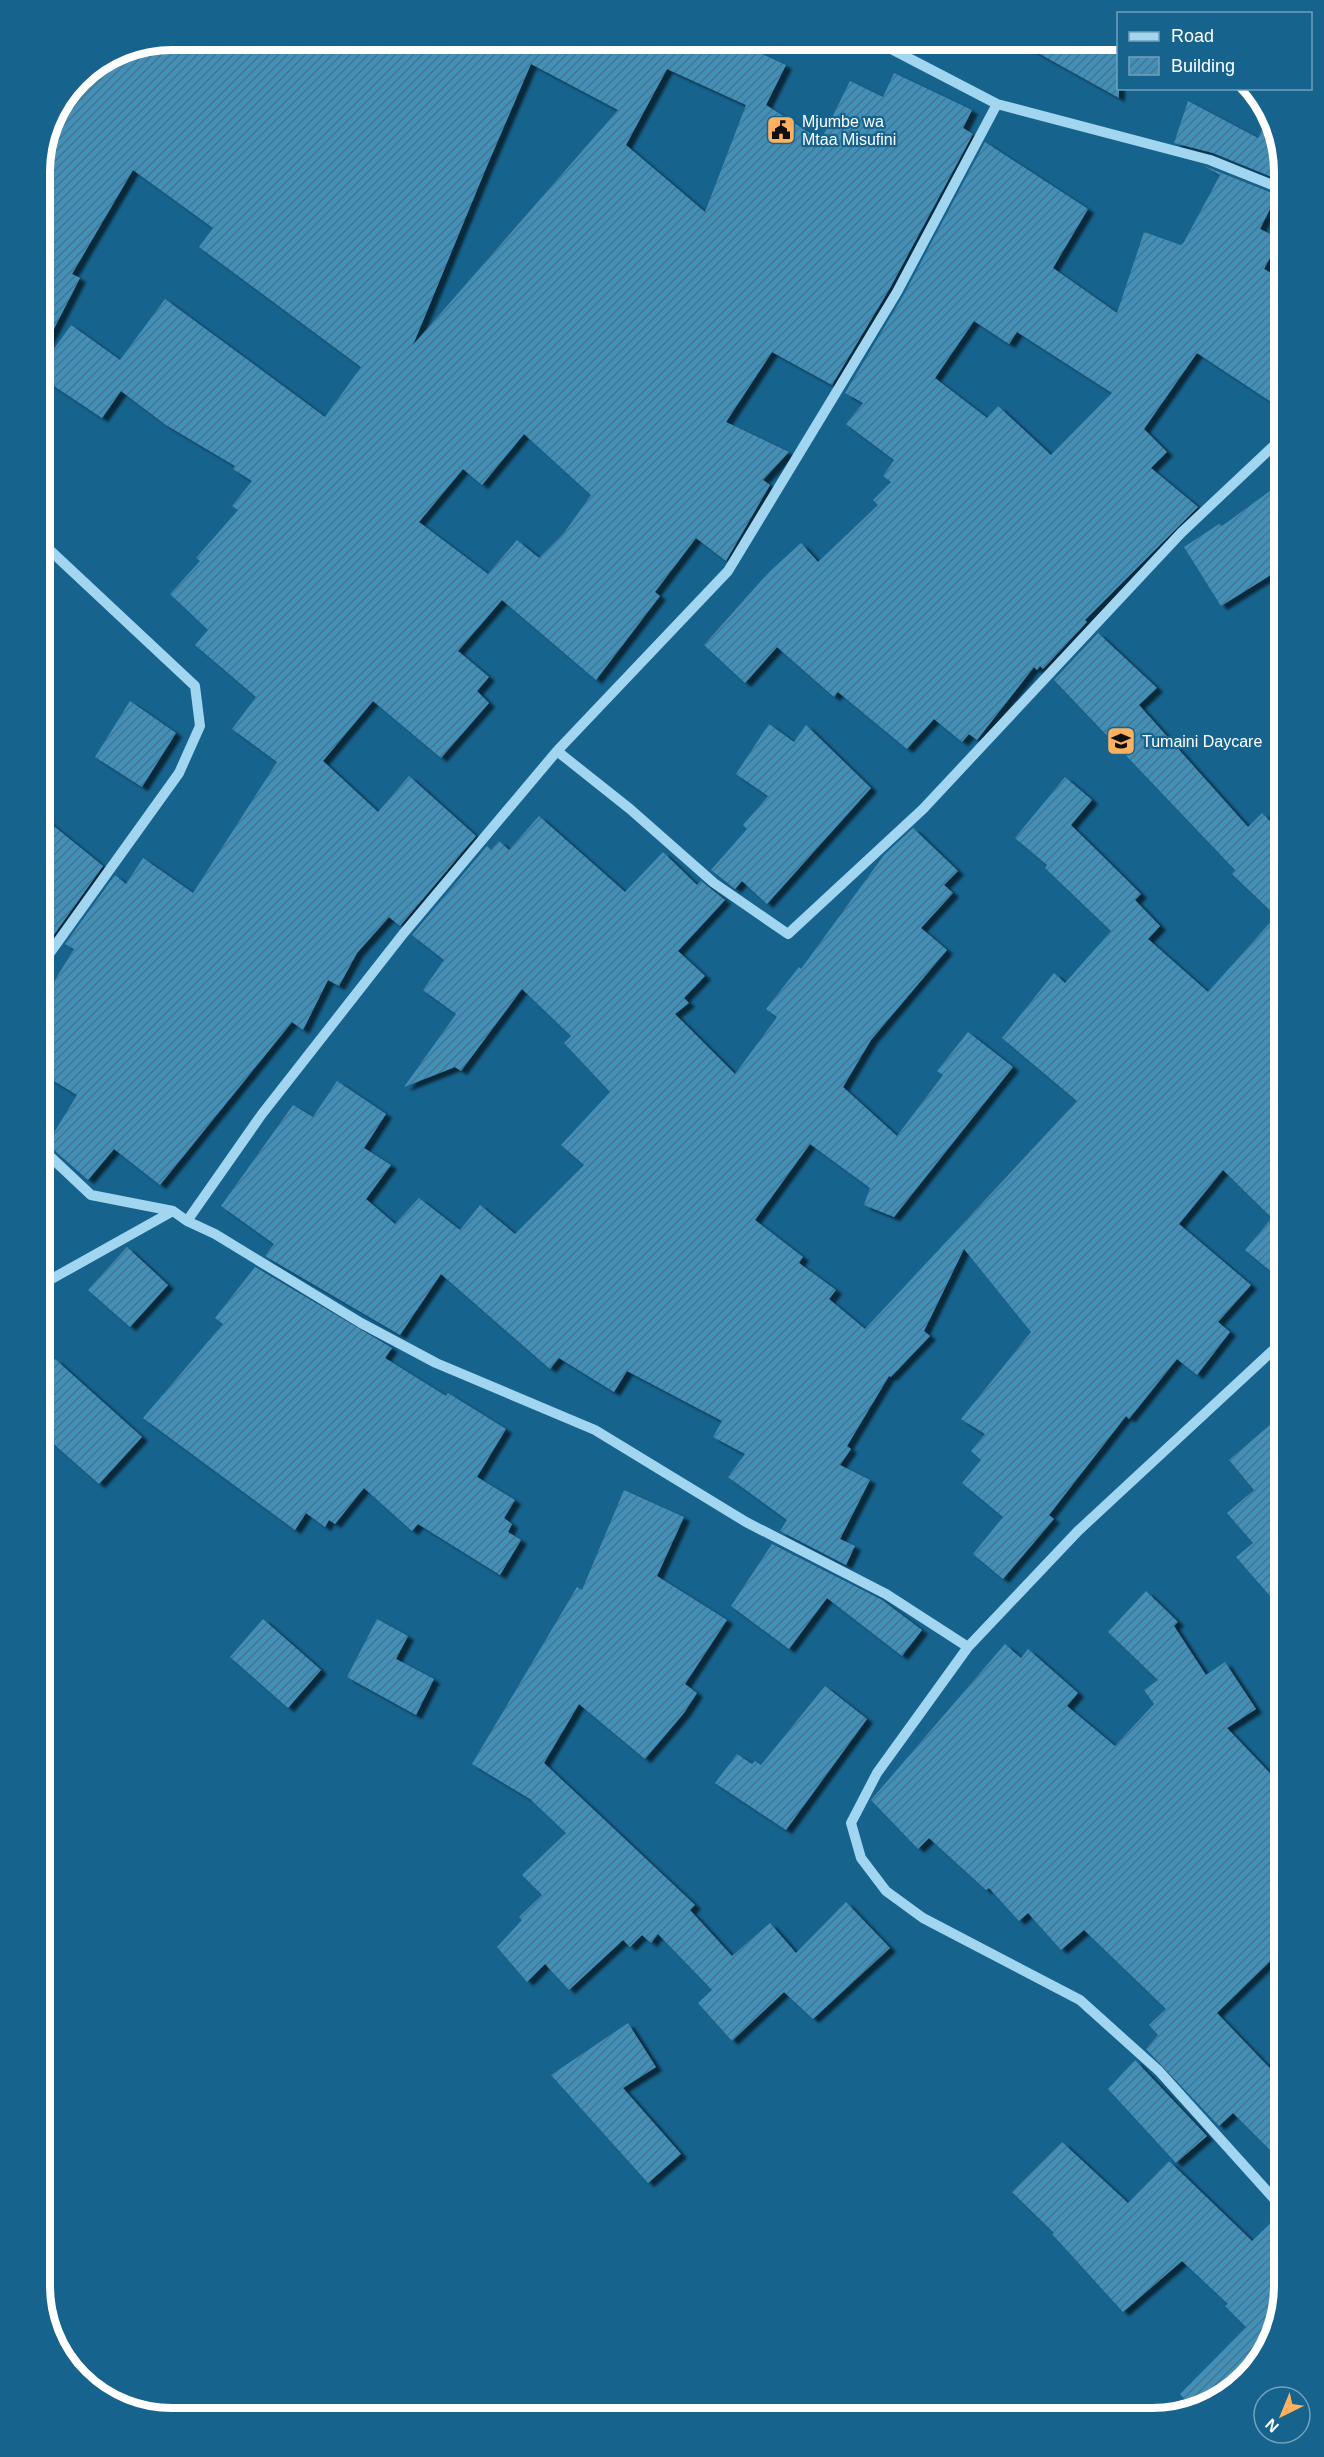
<svg xmlns="http://www.w3.org/2000/svg" width="1324" height="2457" viewBox="0 0 1324 2457" font-family="Arial,sans-serif">
<defs>
<pattern id="building-hatch" width="6" height="6" patternUnits="userSpaceOnUse" patternTransform="scale(1.5)"><rect width="6" height="6" fill="#438fb8"/><path d="M-1 1l2-2M0 6l6-6M5 7l2-2" fill="none" stroke="#47748d"/></pattern>
<filter id="shadow"><feDropShadow dx="6" dy="4" stdDeviation="1.5" flood-color="#0009"/></filter>
</defs>
<rect width="100%" height="100%" fill="#16638e"/>
<path fill="url(#building-hatch)" fill-rule="evenodd" filter="url(#shadow)" d="M172,39h557l57,26 -20,40 55,35 29,-59 33,16 11,-24 78,37 -9,18 10,6 -83,154 -58,97 -60,-33 -46,70 63,30 -26,28 7,5 -44,76 -30,-23 -41,54 5,4 -64,84 -94,-80 -44,51 31,26 -12,14 12,12 -48,55 -68,-57 -50,60 55,51 31,-36 67,60 -76,90 -11,-9 -32,36 -18,33 -11,-6 -25,50 -11,-8 -132,163 -46,-36 -26,31 -41,-36 30,-49 -38,-23v-66l35,-57 -9,-5 50,-69 11,9 17,-26 50,35 84,-131 -45,-33 24,-32 -61,-52 13,-15 -38,-36 30,-33 -4,-3 42,-48 -6,-4 20,-25 -19,-12 2,-3 -69,-41 -45,-34 -19,27 -63,-42v-6l32,-45 49,35 45,-61 160,118 36,-50 -162,-120 14,-19 -80,-58 -61,104 8,4 -41,80v-194l10,-43 29,-43 43,-29zM531,64l87,46 -205,235 74,-179zM667,69l79,36 -41,107 -79,-67zM524,434l67,61 -27,38 -25,25 -22,-18 -29,34 -69,-52 44,-53 19,16z
M1013,39h106v59z
M1188,101l70,37 12,-23 5,6 10,51 -1,10 -71,-29 -39,-10z
M985,142l103,67 -35,59 64,45 27,-81 37,13 3,-3 36,-67 -16,-9 73,29 -17,34 20,10 -16,30 21,12v130l-88,-58 -53,76 23,23 -16,16 47,39 -113,113 2,2 -44,47 -3,-3 -3,4 -3,-3 -57,73 -8,-6 -7,8 -28,-23 -27,30 -69,-57 -4,5 -57,-50 -32,36 -41,-38 65,-73 32,-29 17,19 60,-57 -5,-5 18,-18 -8,-6 11,-16 -48,-36 17,-21 -18,-10 58,-97zM974,321l35,23 8,-12 95,61 -61,62 -53,-49 -11,12 -52,-40z
M1285,480v86l-64,40 -37,-59 35,-23 3,2z
M1098,633l59,55 -18,17 109,122 14,-14 23,23v447l-40,-33 27,-32 -49,-48 -44,54 72,61 -33,37 12,10 -33,43 -20,-16 -48,60 -3,-3 -77,99 5,4 -51,60 -30,-25 30,-37 -41,-34 19,-23 -10,-9 14,-17 -24,-15 70,-87 -67,-83 -40,82 6,5 -39,41 -2,-1 -42,70 4,3 -11,16 30,15 -30,59 15,7 -9,19 -66,-34 7,-11 -59,-43 17,-23 -32,-17 9,-16 -95,-50 -13,21 -55,-34 -9,11 -109,-95 -41,61 -135,-79 9,-12 -53,-38 72,-101 20,12 24,-36 49,33 -22,34 27,17 -25,34 29,25 24,-26 41,32 20,-25 35,29 69,-69 -23,-20 49,-53 -46,-49 7,-7 -49,-47 -61,82 -6,-4 -51,20 52,-73 -33,-24 21,-30 -32,-25 75,-89 4,4 8,-9 10,9 30,-34 86,76 38,-40 34,33 4,-4 24,19 -47,51 27,25 -21,22 5,5 -14,11 60,60 42,-57 -11,-8 33,-42 2,2 83,-114 29,-27 45,43 -14,14 9,8 -32,35 26,22 -76,90 -28,47 54,49 46,-61 -6,-4 31,-39 45,35 -119,150 -30,-12 6,-17 -60,-44 -55,76 48,37 -4,6 37,27 -7,9 36,30 212,-228 -75,-63 52,-65 11,10 46,-52 -66,-63 2,-3 -32,-27 50,-61 27,23 -21,25 70,69 -6,6 25,26 -12,13 60,53 68,-76 -44,-42 3,-4 -181,-190z
M130,701l46,32 -34,54 -47,-30z
M769,724l25,18 12,-17 65,63 -104,116 -25,-23 -7,8 -24,-19 36,-41 -4,-4 25,-29 -32,-22z
M39,814l64,52 -50,70 -14,-9z
M127,1247l41,38 -38,42 -42,-37z
M255,1267l137,81 -7,10 61,38 2,-3 58,36 -29,48 38,23 -11,18 8,6 -4,8 13,8 -21,35 -82,-51 -6,7 -48,-43 -29,36 -6,-4 -4,7 -19,-14 -11,17 -152,-112 80,-94 -8,-6z
M55,1359l87,78 -43,47 -60,-53v-55z
M1285,1412v201l-49,-56 17,-14 -26,-30 27,-23 -25,-30z
M624,1490l60,27 -27,59 70,44 -42,64 12,9 -13,20 -39,46 -66,-55 -35,59 151,142 -5,5 42,46 38,-33 26,30 50,-51 44,46 -77,71 -29,-27 -52,49 -34,-38 14,-13 -54,-56 -7,9 -9,-8 -12,12 -7,-7 -54,50 -24,-26 -18,18 -30,-35 25,-27 -3,-3 23,-22 -20,-20 44,-42 -36,-34 -58,-35 105,-177 5,3z
M772,1544l110,56 40,30 -20,26 -75,-58 -38,51 -58,-43z
M1146,1591l32,31 -4,4 32,49 19,-13 31,47 -29,19 58,61v158l-68,66 68,71v81l-52,-52 -14,13 -73,-77 12,-14 -9,-10 17,-16 -82,-79 -23,20 -33,-37 -9,8 -30,-33 -3,2 -57,-52 -11,11 -47,-49 134,-156 16,14 7,-9 50,44 -11,13 48,40 39,-42 -10,-14 14,-10 -50,-48z
M263,1619l58,51 -33,38 -58,-51z
M377,1619l31,17 -12,23 38,20 -18,36 -69,-38z
M825,1686l42,33 -81,111 -71,-47 22,-29 15,10 3,-3 6,4z
M628,2023l28,44 -33,21 58,66 -33,29 -97,-108z
M1135,2060l72,76 -31,27 -68,-74z
M1062,2142l66,61 41,-42 83,80 27,-26 6,3v67l-22,74 -60,49 -9,2 -14,-16 66,-67 -21,-21 3,-2 -46,-43 -59,51 -71,-78 2,-1 -42,-41z"/>
<g fill="none" stroke-linecap="round" stroke-linejoin="round">
<path stroke="#a1d5f0" stroke-width="10" d="M872,39l125,65 213,56 75,30
M557,751l73,58 84,74 74,51 135,-125 258,-276 104,-98
M39,968l140,-195 21,-47 -5,-40 -156,-146
M39,1146l52,49 82,16
M187,1221l28,13 146,89 75,40 159,67 151,92 140,72 82,53
M39,1286l134,-75 14,10 75,-107 141,-180 154,-183 171,-180 169,-279 100,-188
M1285,2211l-126,-140 -79,-71 -157,-82 -37,-27 -25,-33 -10,-35 26,-50 91,-126 110,-116 207,-192"/>
</g>
<defs>
<g id="civic-square" transform="scale(1.5)"><rect x="-9" y="-9" width="18" height="18" rx="4" fill="#ffb160" stroke="#16638e"/><path d="M-.6-6.5H3V-4.5H.6V-3L4-1V1h2V6H-6V1h2V-1L-.6-3ZM-1.2 2.5V6h2.4V2.5Z" fill="#111"/></g>
<g id="school-square" transform="scale(1.5)"><rect x="-9" y="-9" width="18" height="18" rx="4" fill="#ffb160" stroke="#16638e"/><path d="M0-5L7-2L0 1L-7-2ZM-4 1L0 2.5L4 1V4Q0 6-4 4Z" fill="#111"/></g>
</defs>
<g fill-rule="evenodd">
<use href="#civic-square" x="781" y="130"/>
<use href="#school-square" x="1121" y="741"/>
</g>
<g text-anchor="middle" dominant-baseline="central" stroke-width="4.5" stroke-linejoin="round" paint-order="stroke">
<g font-size="16" fill="#fff" stroke="#16638e" text-anchor="start">
<text x="802" y="121">Mjumbe wa<tspan x="802" dy="18">Mtaa Misufini</tspan></text>
<text x="1142" y="741">Tumaini Daycare</text>
</g>
</g>
<path d="M0 0H1324V2457H0ZM172 50H1152A122 122 0 0 1 1274 172V2286A122 122 0 0 1 1152 2408H172A122 122 0 0 1 50 2286V172A122 122 0 0 1 172 50Z" fill="#16638e" fill-rule="evenodd"/>
<path fill="none" stroke="#fff" stroke-width="8" d="M172 50H1152A122 122 0 0 1 1274 172V2286A122 122 0 0 1 1152 2408H172A122 122 0 0 1 50 2286V172A122 122 0 0 1 172 50Z"/>
<rect x="1117" y="12" width="195" height="78" fill="#16638e" stroke="#73a1bb" stroke-width="1.5"/>
<rect x="1129" y="32" width="30" height="9" fill="#a1d5f0" stroke="#73a1bb" stroke-width="1.5"/>
<text x="1171" y="42" font-size="18" fill="#ffffff">Road</text>
<rect x="1129" y="57" width="30" height="18" fill="url(#building-hatch)" stroke="#73a1bb" stroke-width="1.5"/>
<text x="1171" y="72" font-size="18" fill="#ffffff">Building</text>
<g transform="translate(1282 2415) rotate(223)"><circle r="28" fill="#16638e" stroke="#73a1bb" stroke-width="1.5"/>
<path d="M0-4.5L10 22L0 15L-10 22Z" fill="#ffb160"/>
<text y="-9" font-size="16" font-weight="bold" text-anchor="middle" fill="#ffffff">N</text>
</g>
</svg>
